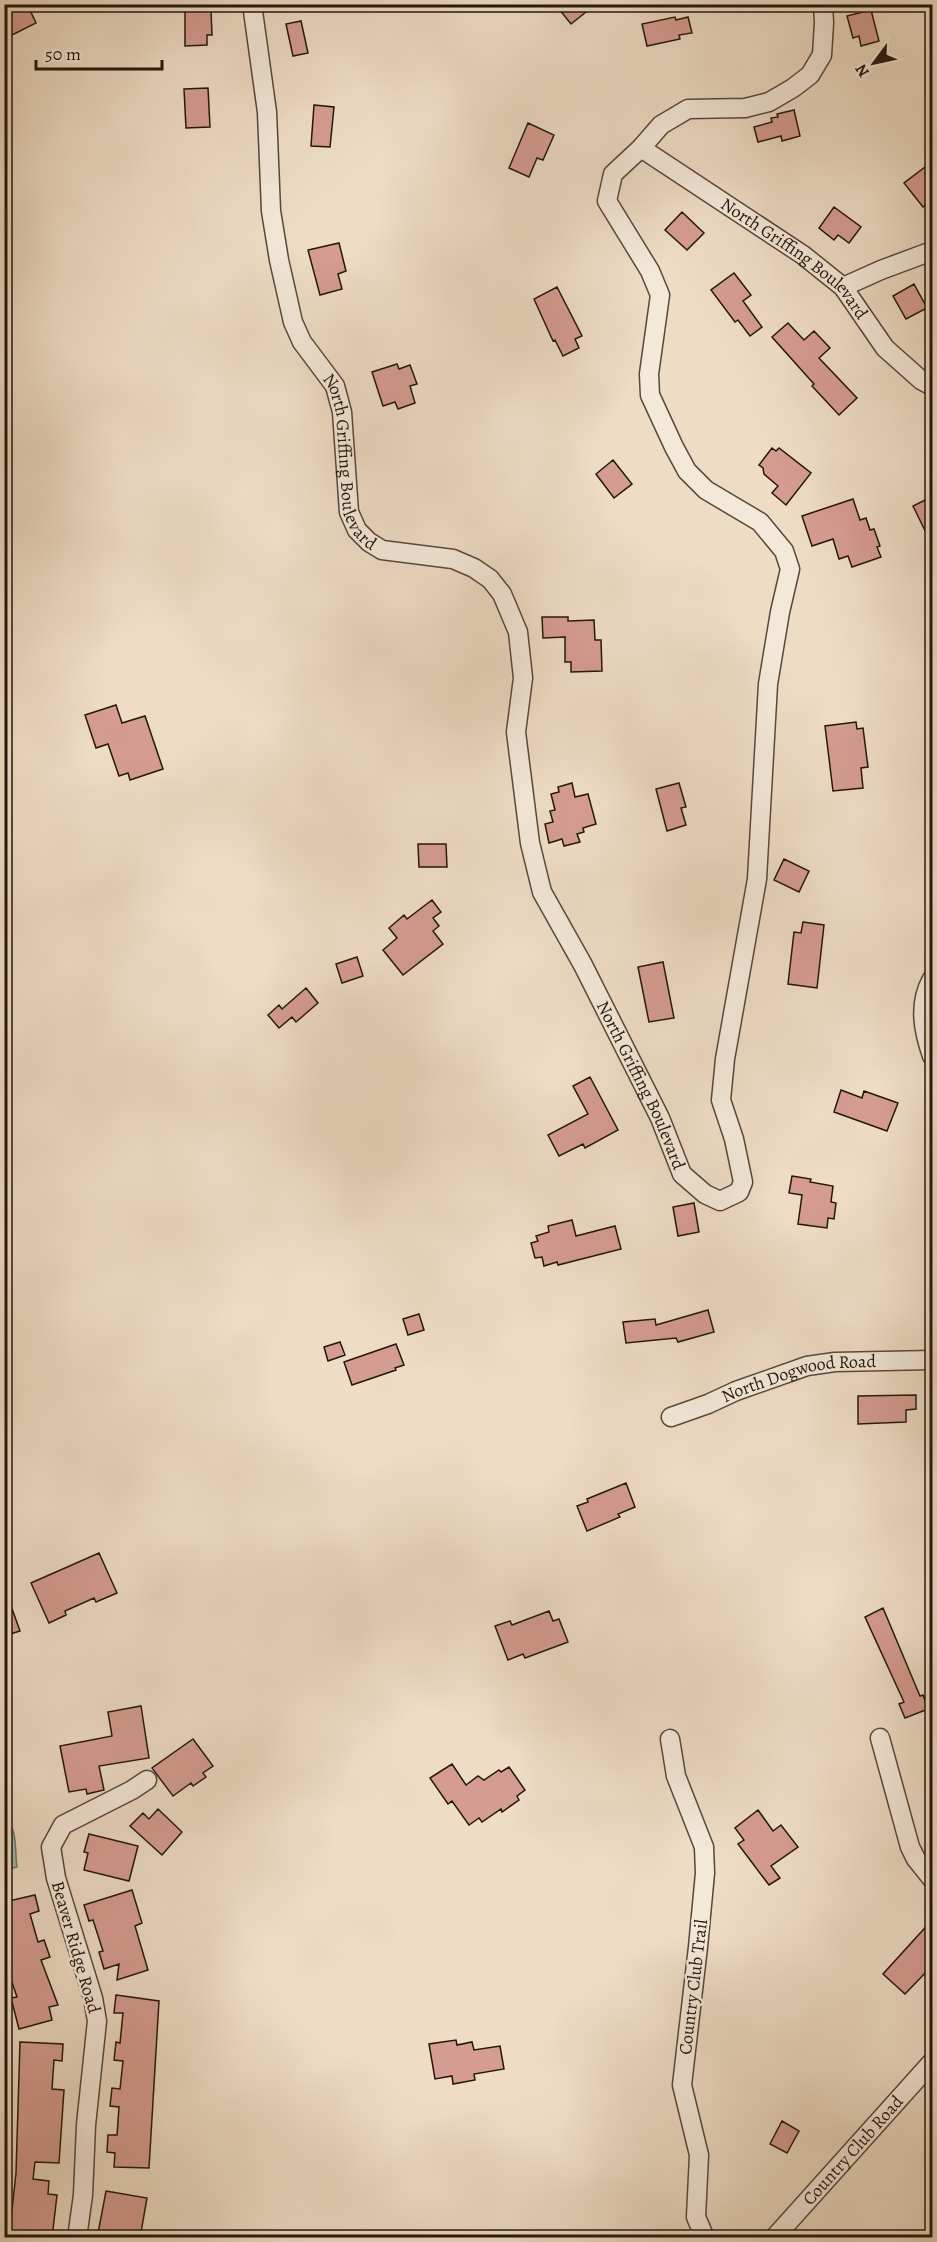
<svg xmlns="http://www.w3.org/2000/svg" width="937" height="2242" viewBox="0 0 937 2242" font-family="Alegreya,serif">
<rect width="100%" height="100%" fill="#eedcc5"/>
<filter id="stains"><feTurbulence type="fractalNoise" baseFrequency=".00333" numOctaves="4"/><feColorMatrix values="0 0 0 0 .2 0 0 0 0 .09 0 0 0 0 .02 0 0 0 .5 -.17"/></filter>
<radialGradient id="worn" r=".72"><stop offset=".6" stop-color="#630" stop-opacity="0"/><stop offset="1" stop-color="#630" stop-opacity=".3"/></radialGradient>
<path fill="#9bbaba" stroke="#6b7875" stroke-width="1.5" d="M4,1826l8,2c5,10 3,27 5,39l-12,3z"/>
<path fill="#d59c91" stroke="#23160d" stroke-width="1.5" d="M4,4h23l9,19 -24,12 -8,-13z
M185,4h22v7h4l1,24h-5v10l-22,1z
M555,4h41l-25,20z
M871,10l8,31 -18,5 -2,-10 -6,2 -6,-22z
M675,17l1,3 12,-3 4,16 -13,2 1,4 -33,7 -5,-22z
M301,21l7,32 -15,3 -7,-32z
M208,88l2,39 -24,1 -2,-39z
M314,105l20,2 -4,40 -19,-1z
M794,110l6,26 -18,5 -1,-5 -23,6 -4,-15 18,-5 -1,-4 7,-1 -1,-3z
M528,123l26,12 -11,25 -6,-2 -8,19 -20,-9z
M933,161v39l-10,7 -19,-24z
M834,207l27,20 -12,16 -11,-8 -4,5 -15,-12z
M682,212l22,21 -17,17 -22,-20z
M339,243l7,28 -8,3 4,15 -22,6 -12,-45z
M734,273l17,22 -8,6 19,26 -12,9 -12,-16 -3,2 -24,-32z
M914,284l13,24 -21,11 -13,-23z
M557,287l25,49 -7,3 4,9 -16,8 -8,-16 -2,1 -19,-42z
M788,323l16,17 10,-9 16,17 -11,10 38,40 -18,17 -27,-29 2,-2 -42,-47z
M397,364l2,5 11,-4 7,19 -7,2 5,17 -17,6 -3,-7 -12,4 -11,-34z
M772,448l4,3 3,-3 32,25 -25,32 -14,-12 6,-7 -14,-12 -1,-6 -4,-3z
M613,460l19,24 -18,14 -18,-24z
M933,496v51l-20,-41z
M853,499l7,21 6,-2 4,12 4,-1 6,17 -3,1 4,10 -29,10 -4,-11 -9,3 -6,-20 -21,7 -10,-30z
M542,617h26v4l26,-1 1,20h6l1,31 -31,1v-10h-6v-25l-22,1z
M116,705l6,18 23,-7 18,53 -33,11 -2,-7 -9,3 -11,-32 -12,4 -11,-33z
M856,722l1,7 6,-1 5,39 -7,1 2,20 -30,3 -8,-65z
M572,783l3,14 13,-3 8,30 -13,4 1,4 -7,2 3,8 -16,4 -2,-7 -13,4 -4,-19 8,-2 -3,-11 5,-1 -4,-16 8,-2 -1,-5z
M679,783l7,24 -5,1 5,17 -19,6 -11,-42z
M418,844h28l1,23h-28z
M784,859l25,12 -10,21 -25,-12z
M432,900l9,12 -8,6 6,8 -6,5 10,13 -40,31 -20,-25 14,-12 -8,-10 15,-13 3,4z
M803,922l21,3 -7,63 -29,-4 6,-52 7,1z
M357,957l6,19 -21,7 -6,-19z
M663,962l11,56 -25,4 -11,-55z
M306,988l12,15 -22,19 -4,-5 -13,11 -11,-13 11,-10 3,4z
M590,1077l28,53 -33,18 -2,-4 -24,12 -11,-21 40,-21 -15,-28z
M841,1090l21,8 2,-7 34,12 -11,28 -53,-19z
M792,1176l19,3 -1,3 23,4 -2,16 5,1 -2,16 -6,-1 -1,10 -29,-4 4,-29 -13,-2z
M694,1203l5,29 -21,4 -5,-29z
M572,1220l4,16 39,-10 6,23 -63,16 -1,-3 -13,4 -2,-9 -7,1 -4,-15 7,-2 -2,-5 13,-4 -1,-6z
M708,1310l6,22 -36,10 -2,-4 -50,5 -3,-21 32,-3 1,6z
M419,1314l5,16 -16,5 -5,-16z
M340,1342l5,13 -17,6 -4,-14z
M396,1344l8,21 -9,3 1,2 -44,15 -8,-23z
M916,1395v14l-10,1v12l-48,2v-28z
M626,1483l9,24 -17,7 2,3 -33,14 -10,-25 11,-4 -1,-3z
M99,1553l18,40 -21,9 -2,-4 -29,13 1,4 -17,8 -18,-40z
M6,1592l14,39 -16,5v-43z
M883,1608l37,88 3,-1 5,14 -23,9 -6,-14 5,-2 -39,-85z
M549,1611l4,10 6,-2 9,23 -43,16 -2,-4 -15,6 -13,-34 15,-5 2,4z
M141,1706l8,52 -50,8 5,24 -17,4 -1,-5 -17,3 -9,-46 52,-10 -4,-24z
M193,1739l20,27 -10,7 3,4 -13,9 -2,-3 -18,13 -21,-28z
M452,1764l14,21 12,-9 6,4 15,-10 2,2 8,-5 16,23 -8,6 2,4 -17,12 -1,-3 -19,13 -3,-4 -10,7 -17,-24 -4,3 -18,-26z
M158,1809l24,23 -20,23 -32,-29 13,-13 6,6z
M758,1810l15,21 8,-6 17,22 -27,19 9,12 -11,7 -31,-41 6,-4 -9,-12z
M89,1834l49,12 -9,35 -45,-11 4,-17 -4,-1z
M132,1890l10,33 -7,3 13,44 -31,10 2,-16 -15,5 -5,-17 4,-1 -10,-31 -4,1 -5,-16z
M35,1895l4,16 -9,3 8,28 6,-2 6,17 -9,3 17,45 -9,2 3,13 -33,9 -8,-31 6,-1 -13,-38v-57z
M933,1919v38l-7,7 4,4 -25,26 -22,-20z
M116,1995l43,6 -10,167 -35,-1 1,-14 -8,-1 1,-17h9l2,-28 -9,-1 2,-18 8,1 3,-28 -9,-1 2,-18 4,1 3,-30h-9z
M456,2040l1,5 15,-3 2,8 26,-4 4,23 -30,5 1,6 -22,4 -1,-8 -17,3 -6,-35z
M20,2042l43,2 -1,17 -8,-1 -2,29 12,1 -5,73 -24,-1 -2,17 16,2 -1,13 9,1 -5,43h-43l7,-65z
M782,2121l17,10 -12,22 -17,-9z
M106,2191l41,7 -7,40h-33v-4l-9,-1z"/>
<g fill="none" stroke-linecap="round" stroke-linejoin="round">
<g stroke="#56483b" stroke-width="21">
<g id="minor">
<path id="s1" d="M252,4l15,108 4,99 8,49 14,62 9,20 33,44 7,26 7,100 8,18 12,12 13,8 71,9 21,9 16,11 12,15 16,38 5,46 -7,54 14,111 12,49 41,73 77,153 22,56 23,20 15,7 19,-9 4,-10 -9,-43 -13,-39 4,-41 32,-180 11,-195 12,-72 10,-43 -6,-18 -24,-29 -54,-32 -19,-19 -13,-24 -24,-52 -1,-21 11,-79 -10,-24 -43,-70 6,-27 28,-26 20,-23 27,-16 57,-1 24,-6 24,-14 17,-13 12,-20 2,-32 -1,-19"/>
<path id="s2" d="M641,148l162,107 40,32 42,61 36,32 11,6"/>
<path d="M843,287l38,-17 51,-19"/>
<path d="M932,979c-14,25 -9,51 0,77"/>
<path id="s3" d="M671,1417l37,-13 28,-13 71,-25 28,-4 97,-2"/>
<path d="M880,1738l30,109 6,12 16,20"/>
<path d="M670,1739l6,37 28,71 1,26 -7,74 -16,138 17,70 -3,62 9,21"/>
<path d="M77,2238l6,-43 3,-70 11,-104 -4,-23 -37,-120 -5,-31 12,-22 69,-35 15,-10"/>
<path id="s4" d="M774,2238l158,-176"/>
</g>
</g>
<use href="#minor" stroke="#f4e8d9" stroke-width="18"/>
</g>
<g text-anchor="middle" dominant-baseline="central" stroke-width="5" stroke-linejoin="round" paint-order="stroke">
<g font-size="18" fill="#23160d" stroke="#f4e8d9">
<text stroke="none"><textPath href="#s2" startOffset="190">North Griffing Boulevard</textPath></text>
<text stroke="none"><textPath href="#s1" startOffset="477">North Griffing Boulevard</textPath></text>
<text stroke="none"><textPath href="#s1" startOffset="1232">North Griffing Boulevard</textPath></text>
<text stroke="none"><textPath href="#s3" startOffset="135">North Dogwood Road</textPath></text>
<text transform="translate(76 1947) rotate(74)">Beaver Ridge Road</text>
<text transform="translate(693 1987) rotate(-83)">Country Club Trail</text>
<text stroke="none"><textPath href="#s4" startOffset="118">Country Club Road</textPath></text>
</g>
</g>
<rect width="937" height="2242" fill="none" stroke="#eedcc5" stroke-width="24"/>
<rect x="6" y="6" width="925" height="2230" fill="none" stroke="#23160d" stroke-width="3"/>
<rect x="12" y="12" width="913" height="2218" fill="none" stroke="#23160d" stroke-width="1.5"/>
<g transform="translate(874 63) rotate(237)" stroke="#f4e8d9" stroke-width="4.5" paint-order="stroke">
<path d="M0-4.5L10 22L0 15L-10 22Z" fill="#23160d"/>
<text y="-9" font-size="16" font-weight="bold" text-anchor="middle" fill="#23160d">N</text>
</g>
<path d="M36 60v9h126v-9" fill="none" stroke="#23160d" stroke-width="3"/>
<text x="45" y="60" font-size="18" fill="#23160d" stroke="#f4e8d9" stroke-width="4.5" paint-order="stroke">50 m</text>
<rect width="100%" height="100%" filter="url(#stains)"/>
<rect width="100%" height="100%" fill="url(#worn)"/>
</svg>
